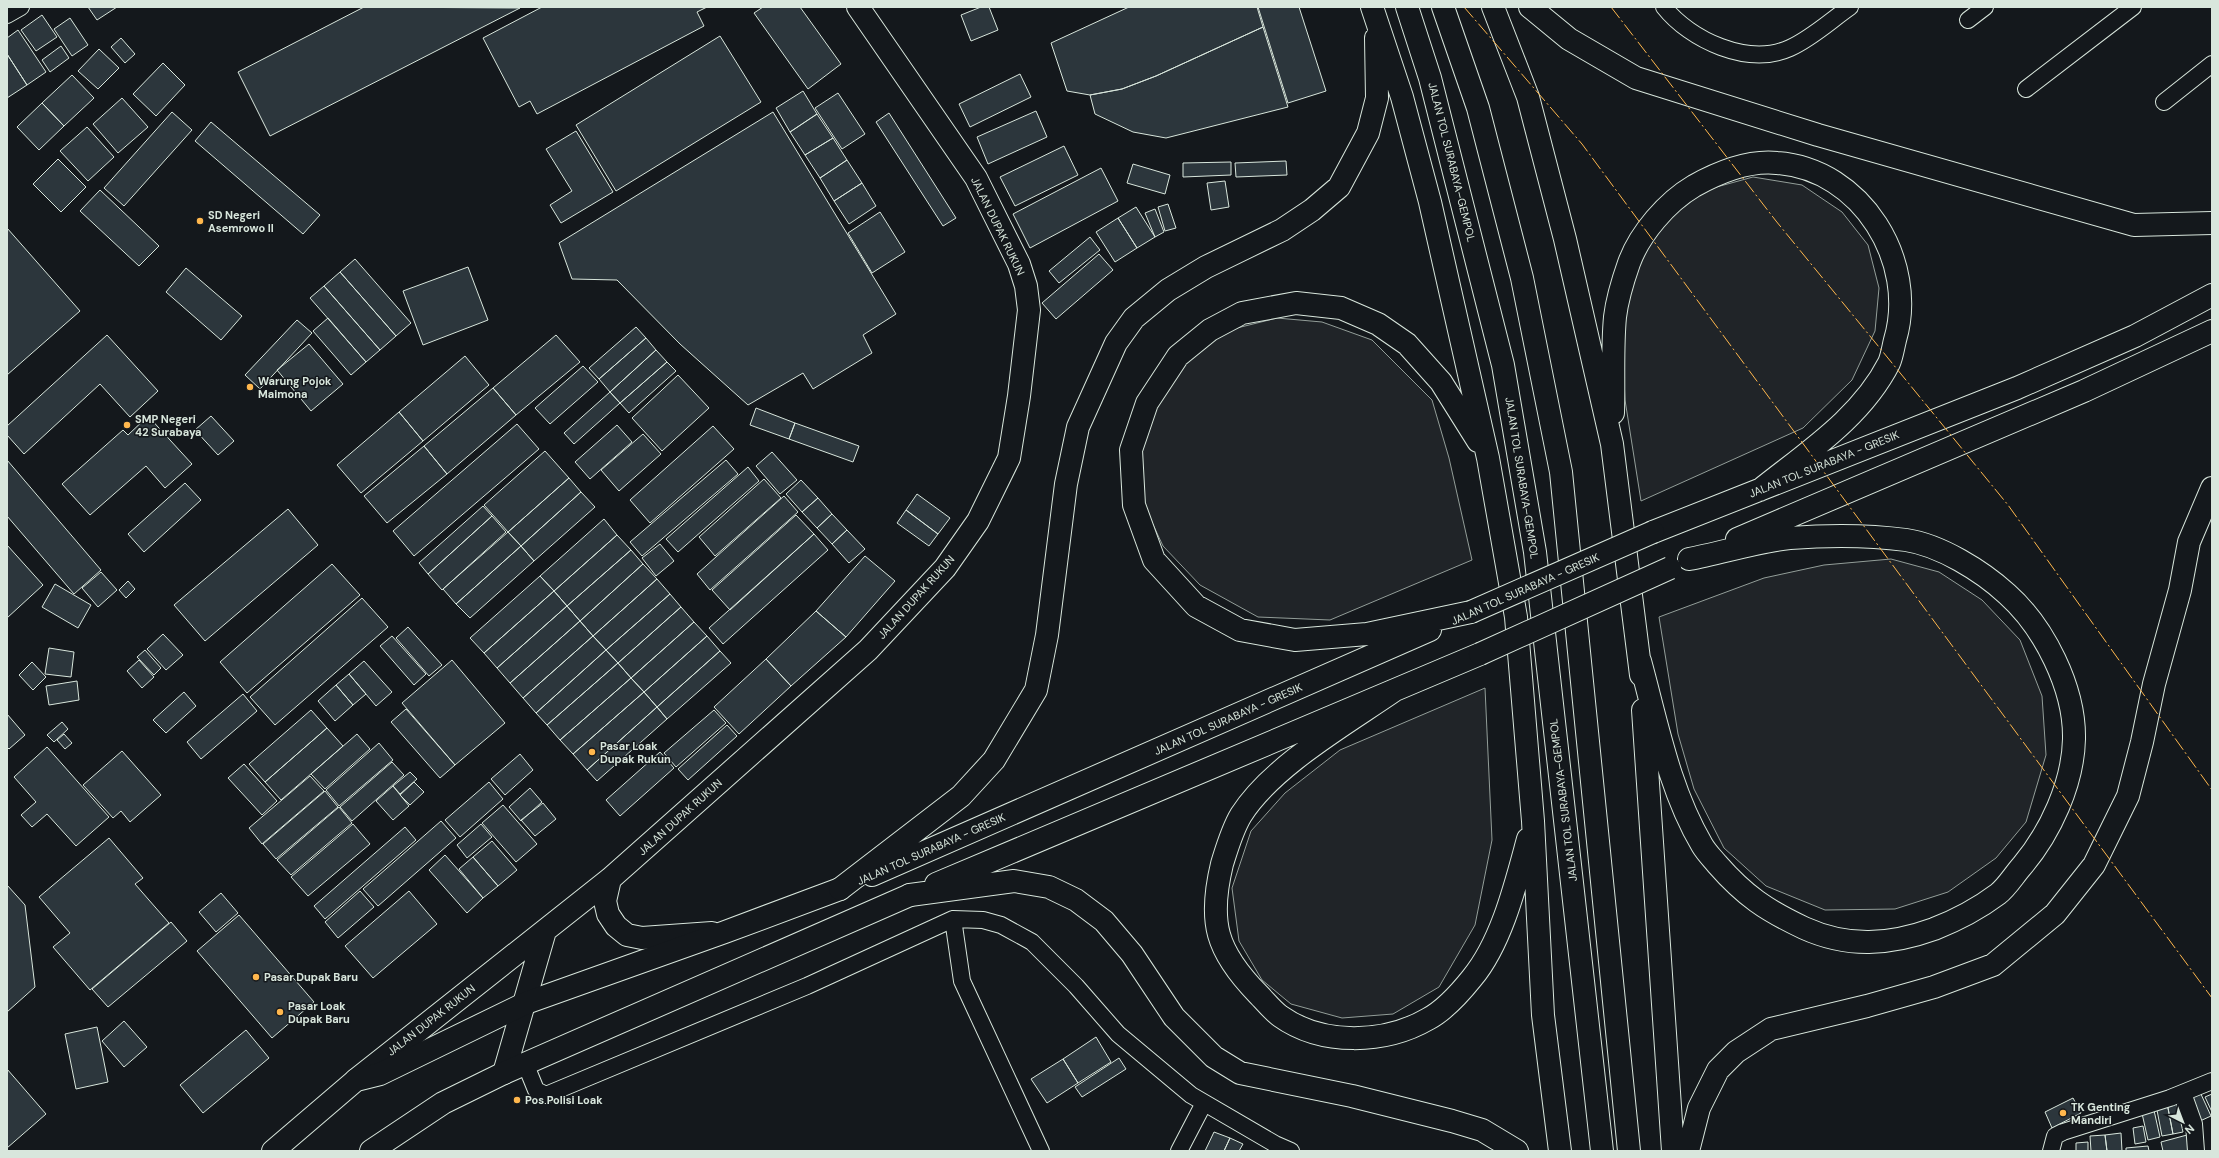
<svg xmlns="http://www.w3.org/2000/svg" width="2219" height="1158" viewBox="0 0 2219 1158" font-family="'DM Sans',sans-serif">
<rect width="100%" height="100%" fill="#14181c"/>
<path fill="#202428" stroke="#939e99" d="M1753,177l49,8 40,27 26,33 11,43 -4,43 -23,49 -49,48 -162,73 -16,-101 -4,-87 16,-51 27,-41 38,-30z
M1277,318l45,4 50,18 60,60 17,58 23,102 -142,60 -72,-3 -58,-32 -37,-39 -21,-45 -4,-52 17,-43 31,-45 39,-30z
M1891,559l48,13 43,28 38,40 22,56 4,59 -20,67 -30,36 -48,34 -53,17 -70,1 -59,-24 -42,-38 -30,-59 -16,-55 -19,-117 105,-39 60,-13z
M1485,688l7,152 -17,85 -36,62 -46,27 -51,4 -51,-14 -29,-24 -23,-39 -7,-53 19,-57 34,-38 55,-43z"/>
<path fill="#2c363c" stroke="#d8e6dc" d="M88,7h29l-20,13z
M364,7l156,1 -250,128 -32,-64z
M542,7h165l-10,5 7,14 -167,88 -7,-13 -11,6 -36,-69z
M763,7h37l41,57 -33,25 -54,-76z
M981,7h8l9,23 -27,11 -10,-26z
M1129,7h128l6,20 -107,49 -34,13 -32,6 -23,-4 -16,-48z
M1258,7h41l27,84 -38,12z
M42,15l15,22 -21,14 -15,-21z
M70,18l18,27 -16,11 -18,-27z
M1263,27l25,80 -122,31 -33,-6 -38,-18 -5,-19 32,-6 34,-13z
M18,30l28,42 -19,13 -20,-31v-16z
M720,36l41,66 -145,89 -40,-66z
M121,38l14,16 -10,9 -14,-16z
M61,46l8,12 -19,14 -8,-12z
M99,49l20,19 -21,21 -20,-18z
M7,54l20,31 -20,13z
M163,63l22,22 -29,31 -23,-22z
M1020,74l11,23 -61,30 -11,-23z
M72,75l22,23 -30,28 -22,-23z
M803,91l14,23 -27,18 -14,-24z
M838,93l27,41 -23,15 -27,-41z
M122,98l26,29 -30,26 -25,-29z
M42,103l22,23 -25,24 -22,-23z
M1036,111l11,26 -59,27 -11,-27z
M172,112l20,18 -68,76 -20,-18z
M773,112l123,202 -33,21 9,18 -59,36 -10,-16 -55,32 -68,-61 -63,-64 -45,-1 -13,-36z
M889,113l67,105 -13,8 -67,-104z
M817,114l16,24 -28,17 -15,-23z
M211,122l109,93 -17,19 -108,-93z
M87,127l27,30 -26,24 -28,-30z
M576,131l37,61 -52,31 -11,-18 22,-14 -26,-42z
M833,138l14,22 -27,18 -15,-23z
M1064,146l14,29 -63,31 -15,-29z
M58,159l28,28 -25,25 -28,-28z
M847,160l15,23 -28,18 -14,-23z
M1286,161l1,14 -51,2 -1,-14z
M1231,162v13l-48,2v-14z
M1133,164l37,11 -5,19 -38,-11z
M1101,168l17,33 -88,47 -17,-34z
M1225,181l4,26 -18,3 -4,-27z
M862,183l14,23 -27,18 -15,-23z
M100,190l59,56 -20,20 -59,-55z
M1168,204l8,24 -11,3 -7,-24z
M1136,207l19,30 -18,11 -19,-30z
M1155,209l9,23 -9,5 -10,-24z
M880,212l25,40 -33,21 -24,-40z
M1118,218l19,30 -22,14 -19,-30z
M7,228l73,83 -73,64z
M1090,237l10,13 -41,33 -10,-12z
M1099,254l14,16 -57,49 -14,-16z
M355,259l56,64 -15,13 -56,-64z
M468,267l20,53 -65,25 -20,-54z
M186,268l56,48 -21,24 -55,-48z
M340,272l56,64 -16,14 -56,-64z
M324,286l56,64 -14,12 -56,-64z
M328,318l38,44 -15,13 -38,-44z
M297,320l15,13 -52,56 -15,-14z
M636,327l10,11 -47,41 -10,-11z
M107,335l51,56 -28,26 -30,-33 -76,70 -17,-19v-9z
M556,335l24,27 -64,53 -23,-27z
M646,338l10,12 -46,42 -11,-13z
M309,344l34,40 -32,27 -34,-41z
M656,350l11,12 -47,41 -10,-11z
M465,356l24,29 -66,56 -24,-29z
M667,362l9,9 -47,42 -9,-10z
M583,366l15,16 -48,42 -15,-16z
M678,375l31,33 -47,43 -30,-33z
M493,388l23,27 -69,59 -23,-28z
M610,392l10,11 -46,41 -10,-11z
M756,408l39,15 -6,16 -39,-14z
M399,412l24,29 -62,52 -24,-28z
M148,416l44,48 -27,24 -19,-22 -56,49 -28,-31 61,-54 5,5z
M211,416l23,25 -16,14 -23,-25z
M795,423l64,23 -6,16 -64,-23z
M517,424l22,25 -125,107 -21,-25z
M617,425l15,17 -42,37 -15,-17z
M713,426l21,23 -84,74 -20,-23z
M643,434l18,20 -42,37 -18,-21z
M424,446l23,28 -60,49 -23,-27z
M545,451l24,27 -61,54 -24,-27z
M772,452l25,28 -17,14 -24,-28z
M7,460l94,110 -27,24 -67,-78z
M726,460l12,14 -96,82 -12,-14z
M748,467l11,14 -81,71 -12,-13z
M569,478l12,14 -60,54 -13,-14z
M764,479l17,19 -66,58 -16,-19z
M801,480l17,18 -16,14 -16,-18z
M185,483l16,17 -57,52 -16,-18z
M581,492l14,15 -61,54 -13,-15z
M917,494l33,24 -12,16 -32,-24z
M784,496l14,16 -88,78 -13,-16z
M818,498l14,16 -15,14 -15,-16z
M483,506l9,10 -64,58 -9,-11z
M288,509l30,36 -113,96 -31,-36z
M906,510l32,24 -9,12 -32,-23z
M832,514l15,16 -15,14 -15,-16z
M796,515l18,19 -84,76 -18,-20z
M492,516l14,16 -64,58 -14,-16z
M604,519l13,16 -63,56 -14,-15z
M847,530l18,19 -16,14 -17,-19z
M508,532l13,14 -65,58 -13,-15z
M814,534l14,16 -105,94 -14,-16z
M617,535l14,15 -64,56 -13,-15z
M660,544l14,17 -18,15 -14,-18z
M7,545l36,40 -36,33z
M521,546l13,15 -64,57 -14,-14z
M631,550l12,14 -63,57 -13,-15z
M865,556l30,25 -49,56 -30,-26z
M332,564l28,31 -113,98 -27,-31z
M643,564l14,15 -64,57 -13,-15z
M101,572l16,18 -19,17 -16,-19z
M540,576l14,15 -70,62 -14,-15z
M657,579l13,15 -64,56 -13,-14z
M128,581l7,8 -9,9 -7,-8z
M55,584l36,21 -13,23 -36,-21z
M554,591l13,15 -70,62 -13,-15z
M670,594l11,13 -63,56 -12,-13z
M362,598l26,29 -113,98 -25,-28z
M567,606l13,15 -70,62 -13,-15z
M681,607l13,15 -63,56 -13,-15z
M816,611l30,26 -55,49 -25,-27z
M580,621l13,15 -70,62 -13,-15z
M694,622l13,14 -63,56 -13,-14z
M408,627l34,38 -13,11 -33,-38z
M163,634l20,21 -17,15 -19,-21z
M392,636l34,38 -12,11 -34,-39z
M593,636l13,14 -70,63 -13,-15z
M707,636l13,15 -63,56 -13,-15z
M49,648l25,4 -3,25 -26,-3z
M145,650l16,18 -7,7 -17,-18z
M606,650l12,13 -71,62 -11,-12z
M720,651l11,12 -64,56 -10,-12z
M766,659l25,27 -52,48 -25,-27z
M139,660l15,17 -12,11 -15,-17z
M452,660l53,63 -50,42 -53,-62z
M364,661l28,31 -16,14 -27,-32z
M32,662l14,15 -13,13 -14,-15z
M618,663l13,15 -71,62 -13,-15z
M349,674l17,20 -13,11 -17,-20z
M631,678l13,14 -71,62 -13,-14z
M77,681l2,19 -30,5 -3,-19z
M336,685l17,20 -18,16 -17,-20z
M184,692l12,14 -30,27 -13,-13z
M644,692l13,15 -70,63 -14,-16z
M243,694l14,17 -56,48 -14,-17z
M657,707l10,12 -70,62 -10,-11z
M406,709l49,56 -15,13 -49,-56z
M311,710l16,18 -62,54 -16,-18z
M714,710l12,13 -50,44 -12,-14z
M7,714l18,21 -16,14 -2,-2z
M62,722l6,7 -14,13 -7,-7z
M727,725l10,11 -49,44 -10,-11z
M327,728l16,18 -62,54 -16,-18z
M64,734l8,9 -7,6 -8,-9z
M357,734l13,15 -45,40 -14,-15z
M379,743l14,17 -54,46 -13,-16z
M47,747l62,70 -33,29 -29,-32 -15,13 -11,-12 15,-13 -22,-25z
M122,751l39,44 -31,27 -9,-11 -8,7 -30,-33z
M660,752l14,16 -54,48 -14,-16z
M520,754l13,16 -28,25 -14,-16z
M392,762l12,13 -52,46 -12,-14z
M244,764l33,37 -15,14 -34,-37z
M410,772l7,7 -17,15 -7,-8z
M310,776l14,15 -62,53 -13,-16z
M414,782l10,10 -14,13 -10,-10z
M489,782l14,17 -43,38 -15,-17z
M393,786l16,20 -16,14 -17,-19z
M530,788l12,14 -21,19 -12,-14z
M325,791l13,16 -62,52 -13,-15z
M543,803l13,16 -21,17 -14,-16z
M503,805l34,39 -21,18 -34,-39z
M339,807l13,16 -61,52 -14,-15z
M441,821l15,17 -78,68 -15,-17z
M353,824l17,20 -62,52 -17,-19z
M481,824l11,13 -25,21 -10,-13z
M405,827l11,13 -91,79 -11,-13z
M109,838l34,40 -8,6 34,39 -79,67 -37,-43 17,-14 -31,-36z
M492,841l25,29 -19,16 -25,-29z
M445,855l38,43 -16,15 -38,-43z
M473,857l25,29 -15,12 -24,-29z
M7,885l18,20 10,82 -28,25z
M360,891l14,16 -36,31 -13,-16z
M409,891l28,33 -64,54 -28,-32z
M221,893l17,20 -22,19 -17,-20z
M239,915l75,87 -42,36 -75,-87z
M171,922l16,19 -79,66 -16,-18z
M124,1021l23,26 -23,20 -22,-26z
M97,1027l11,55 -32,7 -11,-55z
M246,1030l23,28 -66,55 -23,-28z
M1096,1037l15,25 -33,21 -15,-24z
M1119,1058l7,11 -44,28 -7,-10z
M1063,1059l15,24 -31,20 -16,-24z
M7,1069l39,45 -39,34z
M2200,1092l11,24 -11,5 -11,-23z
M2212,1094v18l-7,-15z
M2073,1098l8,15 -29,15 -7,-16z
M2176,1101l7,31 -10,2 -6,-31z
M2167,1103l6,31 -11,2 -6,-31z
M2153,1106l7,31 -12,3 -7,-31z
M2143,1126l3,16 -11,2 -2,-16z
M1214,1132l16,6 -6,13h-19z
M2121,1133l1,18h-15l-2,-16z
M2105,1135l2,16h-16l-1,-15z
M2187,1135l4,16h-28l-2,-9z
M1230,1138l13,6 -4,7h-15z
M2088,1142v9h-12v-8z
M2148,1146l1,5h-23v-3z"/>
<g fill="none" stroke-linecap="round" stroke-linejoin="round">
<g stroke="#d8e6dc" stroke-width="18">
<path id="minor" d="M1664,7c26,33 84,60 126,41 22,-10 40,-27 60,-41
M7,15l14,-8
M1968,20l17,-13
M2026,89l107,-82
M2164,102l48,-38
M953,919l9,62 79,170
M525,1063l11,27 10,5 261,-109 146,-67 30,1 18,5 31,17 44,44 42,48 73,61 84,49 16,7
M2183,1093l11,31 2,27
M1179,1151l25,-48
M2051,1151l4,-15 8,-4 107,-34 42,-17"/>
</g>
<g stroke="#d8e6dc" stroke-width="24">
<path id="secondary" d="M610,879l-5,22 3,13 8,12 11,9 15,3 70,-5
M504,1073l41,-142
M356,1080l254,-201 258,-229 77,-82 33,-47 31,-63 10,-62 10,-86 -3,-24 -7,-22 -43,-86 -118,-171"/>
</g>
<g stroke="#d8e6dc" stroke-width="24">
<path id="primary" d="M273,1151l83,-71 24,-6 146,-71 199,-71 115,-43
M371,1151l72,-48 61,-30 406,-178"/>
</g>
<g stroke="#d8e6dc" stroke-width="24">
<path id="motorway" d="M1372,7l30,90 28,105 58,256 28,159 17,204 10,194 17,136
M1407,7l23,71 73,287 32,187 67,599
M1443,7l35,101 44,170 39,194 68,679
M1493,7l35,90 37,142 47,205 29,231
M1530,7l39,32 67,39 182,57 316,90 78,-2
M1613,413c1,-32 -1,-64 2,-96 2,-17 8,-37 14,-54 11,-30 38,-61 65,-77 25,-14 54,-26 83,-23 85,6 141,99 118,177 -2,8 -3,16 -6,23 -28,55 -83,90 -129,127
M1653,532l364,-144 118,-52 77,-41
M1737,539l347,-148 128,-60
M1471,612l-104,22 -72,6 -55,-10 -44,-24 -42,-46 -20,-55 -3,-55 16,-47 31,-47 32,-26 32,-17 54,-10 45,5 37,16 29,20 34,38 37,59
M1640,661c17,62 29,128 62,184 4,7 10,13 15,19 28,32 49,46 87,64 44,20 86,17 130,1 23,-9 44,-20 64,-35 9,-7 16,-19 24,-28 28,-33 51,-82 52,-127 1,-51 -30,-112 -67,-145 -25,-23 -67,-49 -101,-54 -37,-5 -78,-5 -116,-2 -31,3 -69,15 -101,21
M1395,690c-49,34 -123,76 -154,125 -9,15 -14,33 -19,49 -14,58 -6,87 36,130 7,7 14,16 22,22 42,30 105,28 148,3 17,-9 32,-26 44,-41 30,-36 44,-95 56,-139
M1643,710l30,441
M872,875l558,-245
M936,884l544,-230
M840,889l121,-93 33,-36 42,-70 11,-55 19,-151 12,-57 38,-84 18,-25 34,-28 38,-23 76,-37 30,-20 27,-23 29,-54 9,-35 -1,-60
M910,895l104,-14 35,6 27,13 28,21 28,33 42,63 40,40 26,16 112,23 100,25 30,9 35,21
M1688,1151l11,-43 19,-38 18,-18 35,-23 96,-23 67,-19 59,-22 62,-51 39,-49 34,-69 14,-54 12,-58 26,-94 9,-48 23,-54"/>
</g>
<use href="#minor" stroke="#14181c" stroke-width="16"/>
<use href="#secondary" stroke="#14181c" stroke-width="22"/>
<use href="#primary" stroke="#14181c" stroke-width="22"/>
<use href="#motorway" stroke="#14181c" stroke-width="22"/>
<g stroke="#d8e6dc" stroke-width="24" stroke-linecap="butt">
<path id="motorway-bridge" d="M1471,612l182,-80
M1480,654l190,-86"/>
</g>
<use href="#motorway-bridge" stroke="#14181c" stroke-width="22"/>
<path stroke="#ffb74d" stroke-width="1" stroke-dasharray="14 3 2 3" stroke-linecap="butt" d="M1464,7l118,137 630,854
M1611,7l165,214 232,284 204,285"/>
</g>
<g fill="#ffb74d" stroke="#14181c" stroke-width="1.5">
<circle cx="200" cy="221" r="4"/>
<circle cx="250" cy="387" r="4"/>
<circle cx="127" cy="425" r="4"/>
<circle cx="592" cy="752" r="4"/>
<circle cx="256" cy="977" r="4"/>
<circle cx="280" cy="1012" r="4"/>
<circle cx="517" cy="1100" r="4"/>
<circle cx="2063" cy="1113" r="4"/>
</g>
<g text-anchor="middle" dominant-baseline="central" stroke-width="3" stroke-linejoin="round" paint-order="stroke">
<g font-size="11" fill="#d8e6dc" stroke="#14181c">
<text transform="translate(1452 162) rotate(76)">JALAN TOL SURABAYA–GEMPOL</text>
<text transform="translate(998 226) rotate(64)">JALAN DUPAK RUKUN</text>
<text transform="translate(1824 464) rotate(-22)">JALAN TOL SURABAYA - GRESIK</text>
<text transform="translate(1522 478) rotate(81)">JALAN TOL SURABAYA–GEMPOL</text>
<text transform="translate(1525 589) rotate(-24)">JALAN TOL SURABAYA - GRESIK</text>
<text transform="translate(916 597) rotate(-48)">JALAN DUPAK RUKUN</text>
<text transform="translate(1228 719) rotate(-24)">JALAN TOL SURABAYA - GRESIK</text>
<text transform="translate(1563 800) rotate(-97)">JALAN TOL SURABAYA–GEMPOL</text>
<text transform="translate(680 817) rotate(-42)">JALAN DUPAK RUKUN</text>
<text transform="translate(931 849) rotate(-24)">JALAN TOL SURABAYA - GRESIK</text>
<text transform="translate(431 1020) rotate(-38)">JALAN DUPAK RUKUN</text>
</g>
<g font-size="11" font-weight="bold" fill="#d8e6dc" stroke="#14181c" text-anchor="start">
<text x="208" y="215">SD Negeri<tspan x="208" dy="13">Asemrowo II</tspan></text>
<text x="258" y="381">Warung Pojok<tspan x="258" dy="13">Maimona</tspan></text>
<text x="135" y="419">SMP Negeri<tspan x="135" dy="13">42 Surabaya</tspan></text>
<text x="600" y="746">Pasar Loak<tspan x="600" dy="13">Dupak Rukun</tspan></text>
<text x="264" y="977">Pasar Dupak Baru</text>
<text x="288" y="1006">Pasar Loak<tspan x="288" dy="13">Dupak Baru</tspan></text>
<text x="525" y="1100">Pos Polisi Loak</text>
<text x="2071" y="1107">TK Genting<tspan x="2071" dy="13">Mandiri</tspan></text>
</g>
</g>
<rect width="2219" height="1158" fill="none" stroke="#d8e6dc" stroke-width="16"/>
<g transform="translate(2183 1122) rotate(138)" stroke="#14181c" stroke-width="3" paint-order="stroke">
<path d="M0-3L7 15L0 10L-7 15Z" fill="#d8e6dc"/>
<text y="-6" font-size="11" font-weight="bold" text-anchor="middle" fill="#d8e6dc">N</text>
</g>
</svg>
